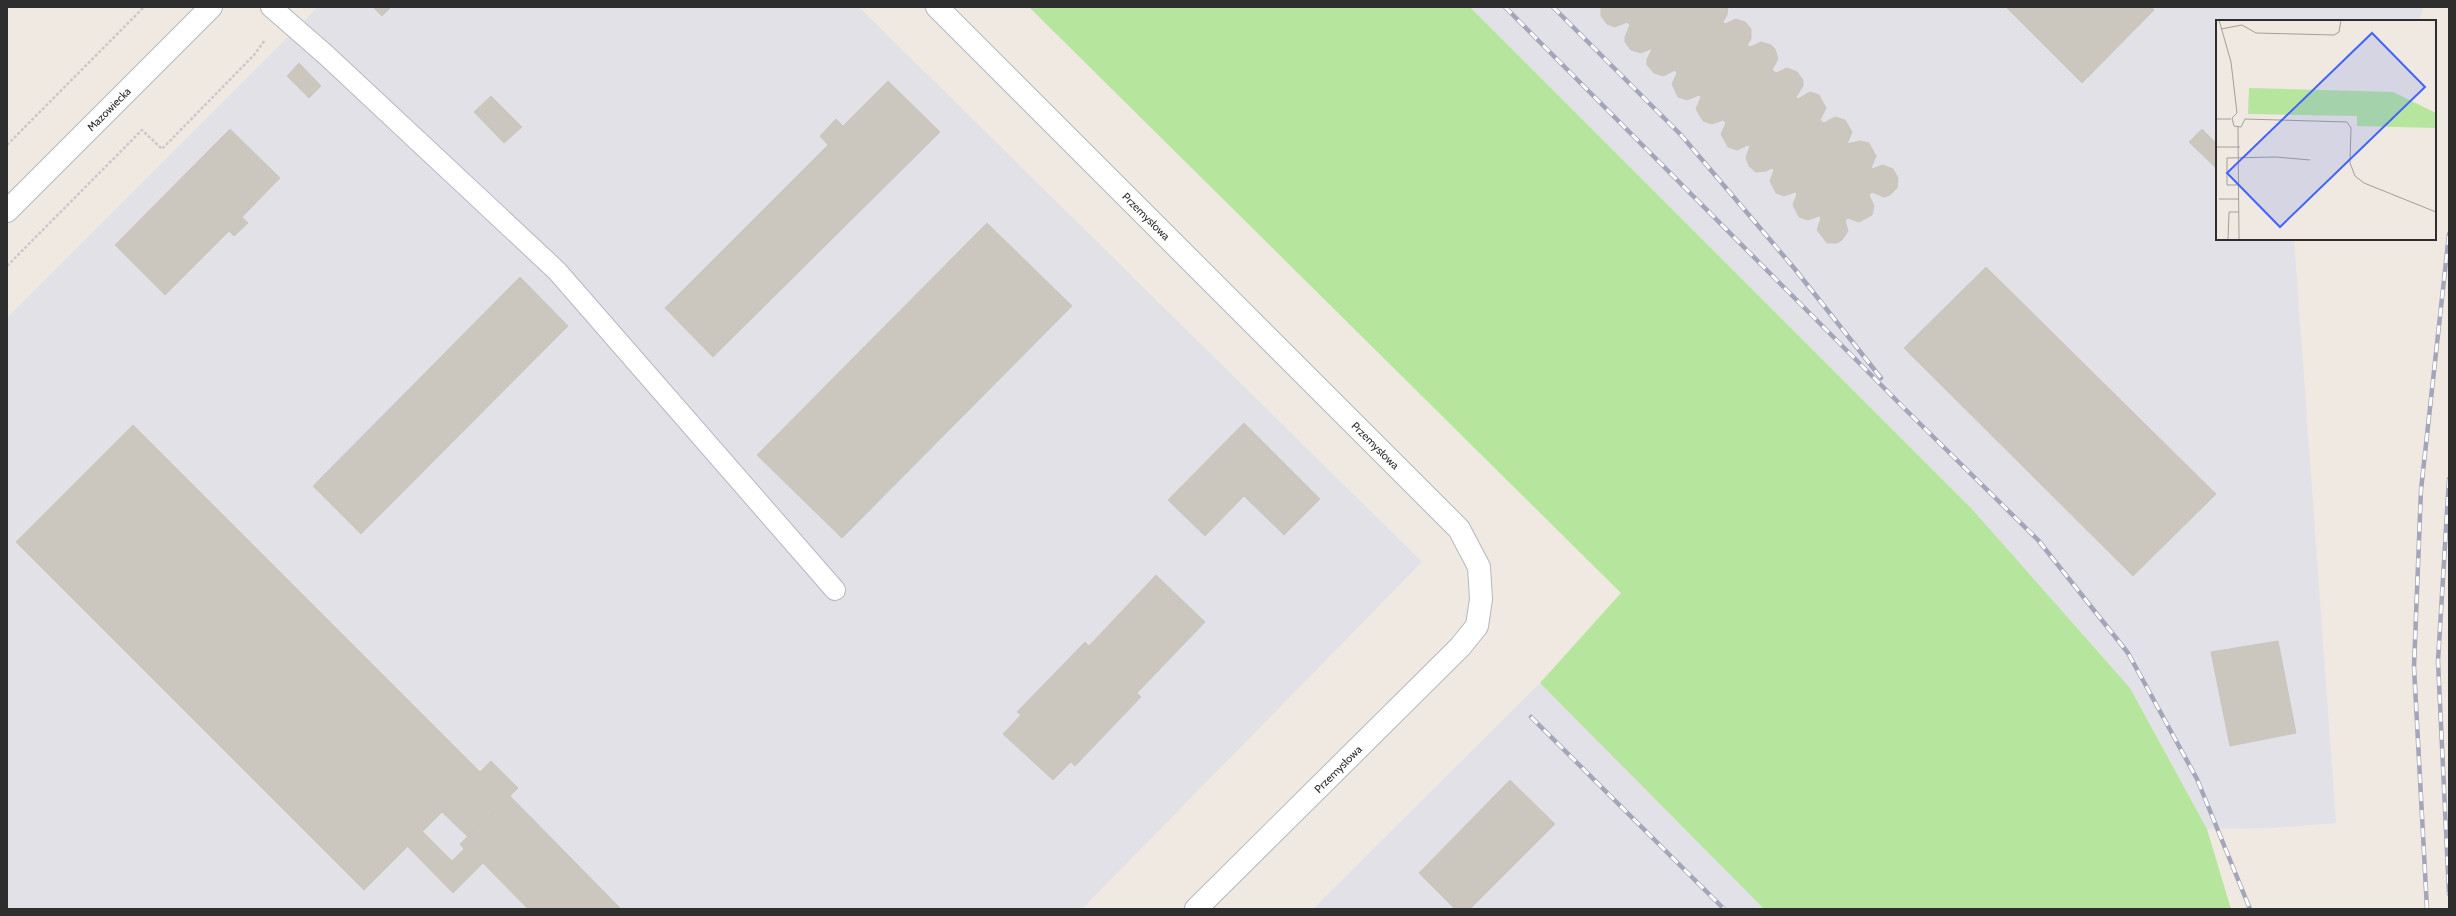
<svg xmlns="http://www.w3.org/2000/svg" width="2456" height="916" viewBox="0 0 2456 916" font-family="Cabin,sans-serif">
<rect width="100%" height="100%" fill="#efe9e1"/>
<path fill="#e3e1e8" d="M318,7h541l563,555 -340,347h-1075v-591z
M1470,7h953l-3,14h-203v218h77l42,584 -63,5 -66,1 -77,-141 -158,-179z
M1540,683l224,226h-451z"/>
<path fill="#b6e59e" d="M1029,7h441l502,502 158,179 77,141 24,80h-467l-224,-226 81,-90z"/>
<path fill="#cbc7bf" stroke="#cbc5ba" d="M373,7h18l-9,9z
M1601,7h127l-1,8 -4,7 2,2 11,-5 9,3 6,7v10l-4,6 3,2 11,-5 10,3 4,4 3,10 -6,11 4,3 11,-5 10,4 6,8v6l-7,11 2,2 12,-7 9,3 7,13 -6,12 4,3 11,-6 10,3 7,12 -5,12 13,-3 9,2 7,13 -5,12 1,1 11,-4 10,4 5,9 -1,10 -7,7 -6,2 -12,-5 -3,3 5,11 -2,9 -13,7 -11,-4 -3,2 3,11 -6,9 -5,3h-10l-10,-13 4,-12 -2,-2 -11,4 -9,-3 -6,-12 4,-11 -2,-2 -11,4 -8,-3 -6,-12 4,-11 -2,-2 -6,3 -10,1 -7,-6 -3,-9 4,-11 -2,-1 -11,5 -9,-3 -7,-13 5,-11 -3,-3 -11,4 -9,-3 -7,-12 5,-12 -2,-2 -12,5 -9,-3 -6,-13 5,-11 -2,-3 -12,6 -9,-3 -7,-8v-6l6,-11 -12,5 -10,-3 -6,-8v-5l5,-12 -3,-3 -12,5 -8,-3 -6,-8z
M2006,7h145l3,3 -72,73z
M299,63l22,23 -12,12 -22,-22z
M888,81l52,51 -227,225 -48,-49 163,-163 -8,-9 16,-17 7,7z
M491,96l31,31 -18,16 -30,-31z
M230,129l50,49 -38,39 6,6 -14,13 -5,-5 -64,64 -50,-50z
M2202,129l15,15v25l-28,-27z
M987,223l85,83 -230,232 -85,-83z
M1986,267l230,227 -83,82 -229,-228z
M520,277l48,49 -207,208 -48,-48z
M1244,423l76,76 -36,36 -40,-39 -39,40 -37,-36z
M133,425l72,72 -117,117 -72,-72z
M205,497l275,275 11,-11 27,27 -50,49 -26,-25 -78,78 -276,-276z
M1156,575l49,47 -68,71 4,4 -66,69 -4,-4 -18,18 -50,-46 18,-19 -4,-3 68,-70 4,4z
M2278,641l18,92 -66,13 -19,-94z
M1510,780l45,44 -85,85h-15l-36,-36z
M510,796l111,113h-93l-45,-46 -30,30 -46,-47 15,-15 30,30 12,-12 -4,-5z"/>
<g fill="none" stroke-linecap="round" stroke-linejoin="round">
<g stroke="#b4b7c1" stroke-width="22">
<path id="service" d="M271,7l55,48 231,216 278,319"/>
</g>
<g stroke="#b4b7c1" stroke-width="24">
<g id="minor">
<path id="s1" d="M937,7l522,522 20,38 2,32 -4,27 -17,21 -264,262"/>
</g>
</g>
<g stroke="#b4b7c1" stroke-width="24">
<g id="tertiary">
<path id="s2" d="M7,211l204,-204"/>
</g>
</g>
<path stroke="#c9c9c9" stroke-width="2.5" stroke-dasharray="3 2" stroke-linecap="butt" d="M7,145l137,-138
M7,266l135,-136 20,19 92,-94 11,-15"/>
<use href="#service" stroke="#fff" stroke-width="20"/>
<use href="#minor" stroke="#fff" stroke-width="22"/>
<use href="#tertiary" stroke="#fff" stroke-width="22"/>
<g stroke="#a3a6b8" stroke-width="4.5">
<path id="rail" d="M1505,7l400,402 133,131 90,113 69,126 53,130
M1553,7l128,128 113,133 87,110
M2449,479l-11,182 11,233
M1531,717l193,192
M2427,909l-13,-242 7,-177 28,-256"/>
</g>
<use href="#rail" stroke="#fff" stroke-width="3" stroke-dasharray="9" stroke-linecap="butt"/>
</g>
<g text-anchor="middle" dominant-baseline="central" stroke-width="3.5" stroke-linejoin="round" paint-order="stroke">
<g font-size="11" fill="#2e2e2e" stroke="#fff">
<text stroke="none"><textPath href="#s2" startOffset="144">Mazowiecka</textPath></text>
<text stroke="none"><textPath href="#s1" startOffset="296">Przemysłowa</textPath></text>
<text stroke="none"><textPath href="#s1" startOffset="620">Przemysłowa</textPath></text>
<text transform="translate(1338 769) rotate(-45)">Przemysłowa</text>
</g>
</g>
<g transform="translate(2216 20)">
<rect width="220" height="220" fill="#efe9e1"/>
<path d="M33,68l144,4 43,21v15l-79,-2v-10l-109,-2z" fill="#b6e59e"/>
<path fill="none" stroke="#a29e99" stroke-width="1" d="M3,0l12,42 6,51M5,9l21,-4 14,8 78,2 5,-3 2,-12M21,93l-5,5 2,8 7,1 4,-8M0,99h15M29,99l102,3 4,6 -1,35 5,13 9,7 72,29M22,107l1,113M0,127h24M24,165h-13v-27l49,-1 34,3M3,179h20M12,220l1,-28h10"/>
<path fill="#4264fb" fill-opacity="0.15" stroke="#4264fb" stroke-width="2" d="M156,13l53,54 -145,140 -53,-54z"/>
<rect width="220" height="220" fill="none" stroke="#2e2e2e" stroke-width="2"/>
</g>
<rect width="2456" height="916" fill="none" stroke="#2e2e2e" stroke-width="16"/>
</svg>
